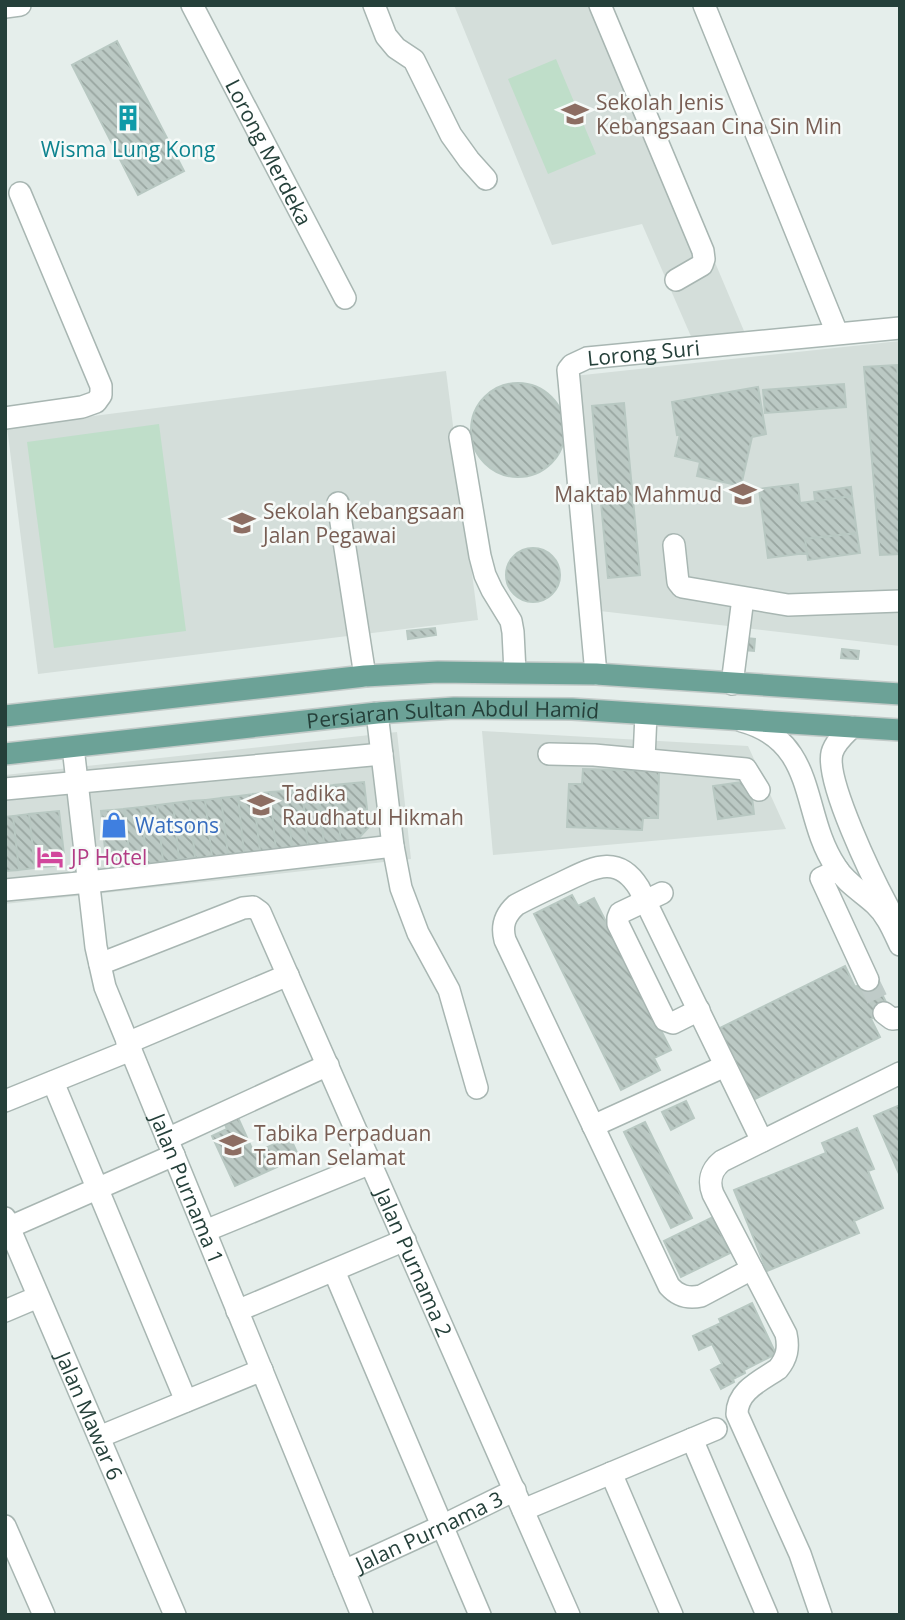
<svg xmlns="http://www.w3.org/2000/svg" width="905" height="1620" viewBox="0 0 905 1620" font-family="'Open Sans',sans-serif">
<defs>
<pattern id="building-back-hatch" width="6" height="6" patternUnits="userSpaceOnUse" patternTransform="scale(1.75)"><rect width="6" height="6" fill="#bbc9c4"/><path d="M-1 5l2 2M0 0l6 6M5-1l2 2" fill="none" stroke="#98a5a0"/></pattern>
</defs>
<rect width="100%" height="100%" fill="#e5eeeb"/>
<path fill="#d4deda" d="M454,5h152l141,333 -54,3 -51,-117 -90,21z
M900,341v305l-300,-35 -26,-235z
M446,371l32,249 -440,54 -31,-247z
M482,731l266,15 38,83 -293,26z
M397,732l14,127 -406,45v-129z"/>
<path fill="#bfdec9" d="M556,59l40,95 -48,20 -40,-95z
M159,424l27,207 -132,17 -27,-206z"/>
<path fill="url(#building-back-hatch)" stroke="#b8c8c2" stroke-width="2" d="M117,41l67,130 -46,24 -66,-130z
M897,365l1,14h2v175l-20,1 -16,-188z
M471 430a47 47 0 1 1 94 0a47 47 0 1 1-94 0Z
M844,384l2,23 -81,6 -2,-23z
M758,387l8,47 -14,3 -11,49 -44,-10 3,-14 -25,-6 5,-22 -3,1 -5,-33z
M624,403l16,172 -32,3 -16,-172z
M798,484l2,19 52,-7 5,37 -52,6 2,14 -39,5 -9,-69z
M851,487l1,9 -37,5 -1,-9z
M857,533l3,20 -52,7 -3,-21z
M506 575a27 27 0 1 1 54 0a27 27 0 1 1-54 0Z
M435,628l1,7 -28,4 -1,-8z
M746,638l9,1 -1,12 -10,-1z
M842,649l17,2 -1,8 -17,-1z
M583,769l76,2 -1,47h-15l-1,12 -75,-3 2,-43h13z
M750,781l4,33 -36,5 -5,-33z
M364,782l5,45 -13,14 -15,1 -7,-57z
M334,785l7,57 -17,2 -6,-57z
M318,787l6,57 -16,2 -6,-57z
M302,789l6,57 -16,2 -6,-57z
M286,791l6,57 -16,2 -6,-58z
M270,792l6,58 -16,1 -7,-57z
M253,794l7,57 -16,2 -6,-57z
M238,796l6,57 -16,2 -7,-57z
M221,798l7,57 -16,2 -7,-57z
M205,800l7,57 -17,1 -6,-57z
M189,801l6,57 -16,2 -6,-57z
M173,803l6,57 -16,2 -6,-57z
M157,805l6,57 -16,2 -6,-57z
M141,807l6,57 -16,2 -7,-57z
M124,809l7,57 -14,1 -11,-9 -5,-47z
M59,811l5,44 -10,11 -19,2 -6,-54z
M29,814l6,54 -16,2 -6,-54z
M13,816l6,54 -14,1v-54z
M572,895l6,11 16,-8 77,152 -17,8 6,12 -39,20 -87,-176z
M845,966l10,21 19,-9 16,32 -19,9 9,18 -127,63 -35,-71z
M686,1101l8,17 -23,12 -9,-18z
M900,1105v71l-26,-60z
M234,1109l20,44 36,-16 9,20 -64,29 -23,-50 15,-7 -6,-14z
M645,1122l47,96 -21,10 -47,-96z
M857,1128l17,41 -6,2 15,37 -29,13 5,12 -92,38 -33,-81 92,-37 -4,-10z
M713,1217l17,36 -49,24 -17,-36z
M752,1303l24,51 -32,16 1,3 -12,6 1,3 -13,7 -10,-19 11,-6 -10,-20 -13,6 -6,-14 28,-13 -2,-4z"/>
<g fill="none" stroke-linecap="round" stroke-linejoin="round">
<path stroke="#bfcbc8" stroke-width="21" stroke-dasharray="21 10" stroke-linecap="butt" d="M868,980l16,33"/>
<g stroke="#a8b6b2" stroke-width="24">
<g id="minor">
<path id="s1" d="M192,5l153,293"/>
<path d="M374,5l12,31 10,12 18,12 37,75 18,25 17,19"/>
<path d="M600,5l103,246 1,8 -2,6 -26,15"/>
<path d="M704,5l133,328"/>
<path d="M5,7l15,-2"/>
<path d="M5,418l77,-11 14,-5 5,-7v-9l-81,-193"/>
<path d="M460,437l20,119 5,19 7,15 19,31 2,11 2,40"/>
<path d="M338,503l27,173"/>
<path d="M674,545l4,37 4,5 106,18 112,-4"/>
<path id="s2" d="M596,674l-27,-294 -1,-10 4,-5 15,-7 313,-30"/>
<path d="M732,684l11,-86"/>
<path d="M377,713l16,133 8,42 17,45 31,57 28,98"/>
<path d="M742,721c77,21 58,93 94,146 10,16 26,25 39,37 12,11 18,26 25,41"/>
<path d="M852,727c-7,7 -17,15 -20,26 -7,28 41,126 56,154l1,6"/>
<path id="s3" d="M73,747l23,200 9,40 257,628"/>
<path d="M549,754l45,1 152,14 13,21"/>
<path d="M644,759l2,-45"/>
<path d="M5,789l377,-35"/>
<path d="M838,870l-17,8 47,102"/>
<path d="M5,890l84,-8 304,-36"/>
<path d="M662,893l-42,20 -2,5v6l47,96 8,3 26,-13"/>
<path id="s4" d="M100,964l143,-56 10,-1 7,5 309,703"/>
<path d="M884,1013l8,6 8,-1"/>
<path d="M127,1043l161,-68"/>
<path d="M53,1082l133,319"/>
<path d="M5,1101l126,-51"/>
<path d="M593,1126l132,-60"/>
<path d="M167,1139l161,-74"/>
<path id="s5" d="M5,1218l170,397"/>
<path d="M10,1227l164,-72"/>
<path d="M205,1231l166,-68"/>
<path d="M752,1269l-51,27c-13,3 -23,0 -32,-10l-164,-346c-4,-15 0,-25 11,-35 15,-8 30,-15 45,-22 30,-14 56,-31 78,5l123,253"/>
<path d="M334,1271l146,344"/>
<path d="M5,1311l33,-14"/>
<path d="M237,1311l168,-71"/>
<path d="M99,1437l163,-67"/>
<path d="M692,1439l75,176"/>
<path d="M611,1473l61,142"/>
<path d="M523,1510l193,-81"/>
<path d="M5,1526l39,89"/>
<path id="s6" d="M344,1571l98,-45 73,-36"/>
<path d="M821,1615l-21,-61 -63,-140c0,-23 23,-33 41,-45 9,-11 11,-21 8,-35l-73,-140c-5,-13 -2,-24 9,-33l178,-88"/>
</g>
</g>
<g stroke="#c2cac8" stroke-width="24">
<g id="major">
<path d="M5,716l360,-40 73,-4 158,2 304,20"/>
<path id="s7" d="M5,754l372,-41 77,-5 118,1 328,21"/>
</g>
</g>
<use href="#minor" stroke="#fff" stroke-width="21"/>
<use href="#major" stroke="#6ca297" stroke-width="21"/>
</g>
<defs>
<g id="school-bare" transform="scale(2.1)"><path d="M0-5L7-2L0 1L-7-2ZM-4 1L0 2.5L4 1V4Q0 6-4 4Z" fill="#8d6e63" stroke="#f6faf8" stroke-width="2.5" paint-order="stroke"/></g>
<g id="building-bare" transform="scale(2.1)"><path d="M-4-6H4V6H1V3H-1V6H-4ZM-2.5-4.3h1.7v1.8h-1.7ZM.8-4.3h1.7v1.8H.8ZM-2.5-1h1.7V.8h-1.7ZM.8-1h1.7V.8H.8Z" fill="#0f9aa8" stroke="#f6faf8" stroke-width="2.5" paint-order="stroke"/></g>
<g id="shop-bare" transform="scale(2.1)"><path d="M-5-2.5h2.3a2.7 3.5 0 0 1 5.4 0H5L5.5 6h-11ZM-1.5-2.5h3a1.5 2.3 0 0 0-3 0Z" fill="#3f7fe0" stroke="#f6faf8" stroke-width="2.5" paint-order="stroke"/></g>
<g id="hotel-bare" transform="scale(2.1)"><path d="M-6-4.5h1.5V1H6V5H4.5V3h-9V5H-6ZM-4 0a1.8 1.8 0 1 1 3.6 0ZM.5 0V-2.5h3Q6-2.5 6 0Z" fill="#d1479c" stroke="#f6faf8" stroke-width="2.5" paint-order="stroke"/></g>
</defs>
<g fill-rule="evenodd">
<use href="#school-bare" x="575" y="114"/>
<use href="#building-bare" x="128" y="118"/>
<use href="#school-bare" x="743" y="494"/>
<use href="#school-bare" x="242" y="523"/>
<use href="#school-bare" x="261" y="805"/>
<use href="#shop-bare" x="114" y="825"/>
<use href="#hotel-bare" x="50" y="857"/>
<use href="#school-bare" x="233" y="1145"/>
</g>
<g text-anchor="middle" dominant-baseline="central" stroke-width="5" stroke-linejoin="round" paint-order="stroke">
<g font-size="21" fill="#785e54" stroke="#f6faf8" text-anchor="start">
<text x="596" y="102">Sekolah Jenis<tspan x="596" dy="24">Kebangsaan Cina Sin Min</tspan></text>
<text x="722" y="494" text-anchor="end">Maktab Mahmud</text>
<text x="263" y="511">Sekolah Kebangsaan<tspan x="263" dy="24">Jalan Pegawai</tspan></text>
<text x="282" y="793">Tadika<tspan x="282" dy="24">Raudhatul Hikmah</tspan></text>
<text x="254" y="1133">Tabika Perpaduan<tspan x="254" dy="24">Taman Selamat</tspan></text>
</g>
<g font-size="21" fill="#0d838f" stroke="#f6faf8">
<text x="128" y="149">Wisma Lung Kong</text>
</g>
<g font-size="21" fill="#25403a" stroke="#f6faf8">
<text stroke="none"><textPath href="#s1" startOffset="166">Lorong Merdeka</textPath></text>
<text stroke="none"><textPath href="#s2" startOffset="385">Lorong Suri</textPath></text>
<text stroke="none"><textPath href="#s7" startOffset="450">Persiaran Sultan Abdul Hamid</textPath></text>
<text stroke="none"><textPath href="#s3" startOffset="460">Jalan Purnama 1</textPath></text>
<text stroke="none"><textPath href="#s4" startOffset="555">Jalan Purnama 2</textPath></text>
<text stroke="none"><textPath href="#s5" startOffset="215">Jalan Mawar 6</textPath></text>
<text stroke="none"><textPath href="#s6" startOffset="94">Jalan Purnama 3</textPath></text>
</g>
<g font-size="21" fill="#366cbe" stroke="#f6faf8" text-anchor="start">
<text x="135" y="825">Watsons</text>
</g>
<g font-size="21" fill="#b23c85" stroke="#f6faf8" text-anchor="start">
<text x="71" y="857">JP Hotel</text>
</g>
</g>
<rect width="905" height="1620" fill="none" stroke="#25403a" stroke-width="14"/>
</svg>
